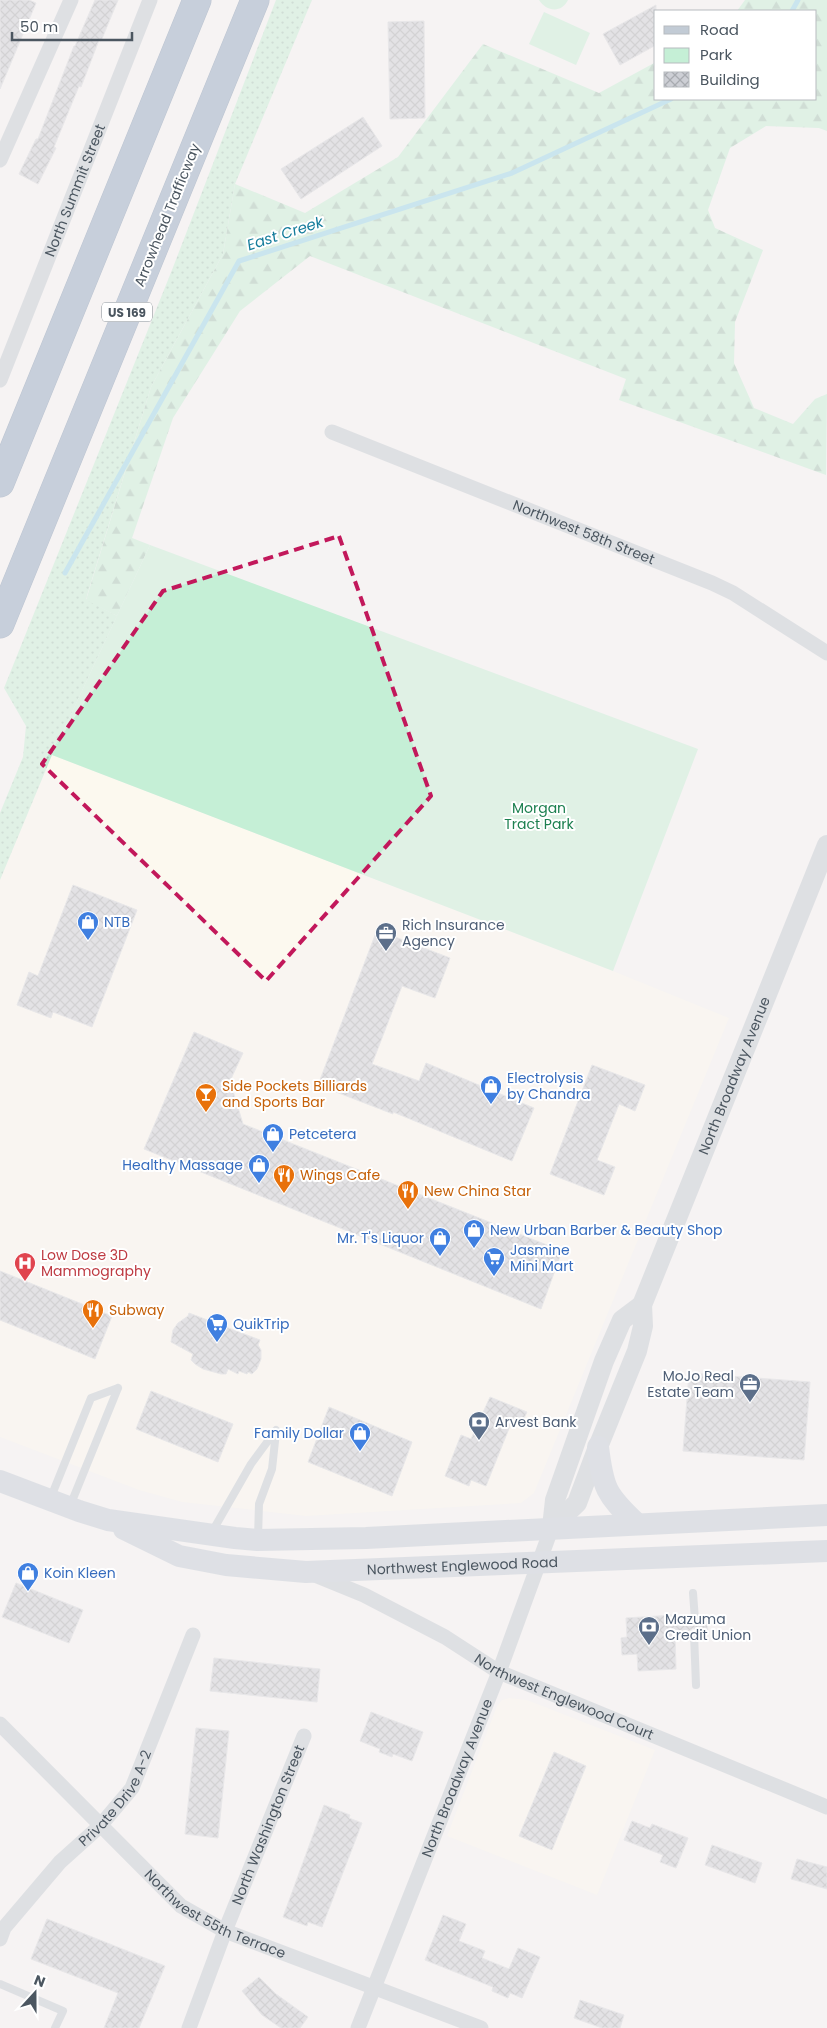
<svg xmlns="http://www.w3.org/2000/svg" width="827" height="2028" viewBox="0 0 827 2028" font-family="Poppins,sans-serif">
<defs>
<pattern id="grass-dots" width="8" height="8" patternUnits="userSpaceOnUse" patternTransform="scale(1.25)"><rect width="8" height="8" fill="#c5efd6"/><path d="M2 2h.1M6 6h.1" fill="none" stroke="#a2c4b1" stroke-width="1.8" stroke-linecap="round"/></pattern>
<pattern id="forest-firs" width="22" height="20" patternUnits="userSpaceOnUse" patternTransform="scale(1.25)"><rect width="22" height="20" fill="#c5efd6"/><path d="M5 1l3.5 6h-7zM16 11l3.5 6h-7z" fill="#a2c4b1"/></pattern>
<pattern id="building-cross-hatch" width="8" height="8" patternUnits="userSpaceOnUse" patternTransform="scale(1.25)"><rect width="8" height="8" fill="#cdcfd5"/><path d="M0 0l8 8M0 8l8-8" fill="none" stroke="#a8abb0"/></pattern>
</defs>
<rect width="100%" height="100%" fill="#f5f3f3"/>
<path fill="#fcf9ef" d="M52,755l561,216 116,47 -195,475 -13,10 -215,13 -124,-14 -43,-12 -139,-53v-557z
M509,1698l18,2 128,50 -58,145 -150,-59 50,-130 5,-6z"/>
<path fill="url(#grass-dots)" d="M276,0h36l-77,184 -12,70 -72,133 -65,212 31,17 -65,139 -52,125v-67l23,-56 3,-31 -22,-38 168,-418z"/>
<path fill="url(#forest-firs)" d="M745,0h82v131l-8,-3 -53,-2 -36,22 -22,62 7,18 48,22 -28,72 -1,41 20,45 39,16 22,-25 12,-5 -1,81 -207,-75 7,-21 -316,-123 -70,55 -67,107 -41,120 18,7 -33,71 -31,-16 65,-213 72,-133 12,-70 70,29 93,-56 85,-113 116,49 57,-31v37h160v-88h-79z"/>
<path fill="#c5efd6" d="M539,0h29c-7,14 -22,11 -29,0z
M544,12l46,21 -14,32 -47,-21z
M150,545l548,204 -85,222 -561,-216z"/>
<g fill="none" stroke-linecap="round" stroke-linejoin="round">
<path stroke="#94d6e9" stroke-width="5" d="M792,11l6,-11
M65,573l174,-312 273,-88 159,-74"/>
</g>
<path fill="url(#building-cross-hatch)" stroke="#d7d9dd" d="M0,0h29l7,3 -36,86z
M95,0h23l-17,41 -2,-1 -18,47 -2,-1 -25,61 2,1 -18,36 -19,-10 17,-35h2l36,-93h1z
M656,5v40l-36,20 -17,-31z
M424,21l1,97 -35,1 -2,-97z
M363,117l19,29 -81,53 -20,-30z
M73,885l64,25 -45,117 -39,-15 -2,6 -34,-13 12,-33 9,4z
M377,930l73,28 -15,40 -33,-12 -30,78 47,17 7,-18 108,45 -22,53 -119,-49v2l-75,-29z
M194,1032l49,21 -13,28 13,43 319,127 -21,58 -397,-160z
M592,1065l53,20 -10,26 -16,-7 -22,56 18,7 -11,28 -54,-21z
M0,1271l112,45 -17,43 -95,-39z
M189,1313l71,27 -2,5 3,5v9l-4,10 -5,5 -4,-2 -1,2 -8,-3 -1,3 -10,-5 -2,5h-5l-18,-5 -8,-5 -4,-4 2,-6 -22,-12 2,-12 5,-7 10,-7z
M689,1373l121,9 -6,78 -121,-9z
M151,1391l82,33 -15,38 -82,-33z
M490,1397l37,15 -6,13 -9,-4 -26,65 -15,-6 -2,6 -24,-10 16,-41 10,4z
M329,1407l83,35 -20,54 -84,-34z
M16,1583l67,27 -14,33 -67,-26z
M674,1615v6l15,-1 2,4 4,2 4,-2 2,-4 6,-1 1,15h-8l-3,-5 -4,-1 -4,3 -1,4h-13l1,34 -38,2 -1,-17 -15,1 -1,-17 6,-1 -1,-19z
M214,1658l106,11 -3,33 -107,-11z
M371,1712l52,20 -11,29 -19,-7 -1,3 -13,-5 1,-3 -20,-8z
M196,1728l33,3 -11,107 -33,-4z
M554,1752l32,14 -34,84 -33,-14z
M324,1805l26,10 -1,3 13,5 -40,104 -14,-5 -1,4 -24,-9z
M632,1821l18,7 2,-4 36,14 -12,30 -16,-6 3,-7 -39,-15z
M712,1845l50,18 -7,20 -50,-18z
M797,1859l30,8v22l-36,-10z
M443,1915l23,9 -7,17 26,10 -3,7 27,11 9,-21 22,9 -18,41 -12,-5 -2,5 -16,-7 1,-4 -68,-27z
M47,1919l118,47 -26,62h-35l14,-35 -87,-34z
M259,1977l17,17 32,23 -8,11h-19l-19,-13 -20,-24z
M580,2000l44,15 -4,13h-18l-28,-10z"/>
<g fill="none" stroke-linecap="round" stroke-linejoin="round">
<g stroke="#798faa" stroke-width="29">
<path id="motorway" d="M0,483l197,-483
M0,624l255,-624"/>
</g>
<path stroke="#c2cad1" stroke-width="8" d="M51,1497l40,-99 27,-10
M70,1506l48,-118
M212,1532l39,-68 25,-34
M258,1538l1,-34 13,-35 4,-37
M693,1593l2,27
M694,1634l2,51
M0,1984l63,27 -8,17"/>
<g stroke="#c2cad1" stroke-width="15">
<path d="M0,160l71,-160"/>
<path id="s1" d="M0,380l150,-380"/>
<path id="s2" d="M332,432l380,151 21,10 94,60"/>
<path id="s3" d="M315,1575l49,20 81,42 54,35 328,135"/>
<path id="s4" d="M0,1724l181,182 44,25 256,97"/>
<path id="s5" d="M0,1939l4,-11 56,-66 40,-36 32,-38 61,-153"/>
<path id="s6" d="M189,2028l36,-97 79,-195"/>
<path id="s7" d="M358,2028l141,-356 53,-145"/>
</g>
<g stroke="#c2cad1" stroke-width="20">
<path id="s8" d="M552,1527l25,-24 21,-56 39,-96 6,-25 -1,-21 185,-460"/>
<path d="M552,1527l3,-27 49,-139 18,-41 20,-15"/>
</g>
<g stroke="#c2cbd5" stroke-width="22">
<path d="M598,1447c5,41 8,48 38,76"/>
<path d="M0,1481l79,30 29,9 127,18 22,2 109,-2 461,-23"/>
<path id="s9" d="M124,1529l55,27 47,9 80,7 521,-21"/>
</g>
<use href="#motorway" stroke="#8ea4be" stroke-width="28"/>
</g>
<path d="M0 0H827V2028H0ZM339,536l92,260 -165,185 -224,-217 121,-173z" fill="#f5f3f3" fill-opacity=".55" fill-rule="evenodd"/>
<path fill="none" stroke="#c2185b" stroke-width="4" stroke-dasharray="10 6" stroke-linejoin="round" d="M339,536l92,260 -165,185 -224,-217 121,-173z"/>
<defs>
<g id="shop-pin" transform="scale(1.125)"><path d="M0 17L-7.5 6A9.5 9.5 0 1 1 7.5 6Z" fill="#3f7fe0" stroke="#fff"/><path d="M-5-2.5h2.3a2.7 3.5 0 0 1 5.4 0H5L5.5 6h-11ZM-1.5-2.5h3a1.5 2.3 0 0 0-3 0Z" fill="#fff"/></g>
<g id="office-pin" transform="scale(1.125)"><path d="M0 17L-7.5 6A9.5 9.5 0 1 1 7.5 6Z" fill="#5c6f8a" stroke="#fff"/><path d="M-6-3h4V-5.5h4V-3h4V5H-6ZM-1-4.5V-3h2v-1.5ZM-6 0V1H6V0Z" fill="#fff"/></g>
<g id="bar-pin" transform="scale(1.125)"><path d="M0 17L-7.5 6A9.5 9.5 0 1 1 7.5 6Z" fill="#e8710a" stroke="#fff"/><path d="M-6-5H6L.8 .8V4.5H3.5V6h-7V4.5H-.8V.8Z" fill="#fff"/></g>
<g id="restaurant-pin" transform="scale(1.125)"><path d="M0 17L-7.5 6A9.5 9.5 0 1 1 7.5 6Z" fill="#e8710a" stroke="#fff"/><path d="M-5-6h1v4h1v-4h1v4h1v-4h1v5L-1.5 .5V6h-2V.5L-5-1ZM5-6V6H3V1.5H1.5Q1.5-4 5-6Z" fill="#fff"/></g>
<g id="supermarket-pin" transform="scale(1.125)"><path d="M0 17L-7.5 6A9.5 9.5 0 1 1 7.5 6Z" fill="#3f7fe0" stroke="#fff"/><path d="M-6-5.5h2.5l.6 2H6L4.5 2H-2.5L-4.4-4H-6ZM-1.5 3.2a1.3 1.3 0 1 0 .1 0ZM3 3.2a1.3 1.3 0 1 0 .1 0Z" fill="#fff"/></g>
<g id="hospital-pin" transform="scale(1.125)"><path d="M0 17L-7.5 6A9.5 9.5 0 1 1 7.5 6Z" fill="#e0444e" stroke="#fff"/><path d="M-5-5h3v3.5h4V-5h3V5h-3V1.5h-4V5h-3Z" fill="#fff"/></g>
<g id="bank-pin" transform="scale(1.125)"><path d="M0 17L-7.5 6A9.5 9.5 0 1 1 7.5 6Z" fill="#5c6f8a" stroke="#fff"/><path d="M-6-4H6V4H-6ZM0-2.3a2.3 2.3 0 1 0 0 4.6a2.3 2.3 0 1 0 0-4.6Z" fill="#fff"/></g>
</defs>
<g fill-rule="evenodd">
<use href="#shop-pin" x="88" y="922"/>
<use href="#office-pin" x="386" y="933"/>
<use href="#shop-pin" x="491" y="1086"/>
<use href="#bar-pin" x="206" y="1094"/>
<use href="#shop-pin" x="273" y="1134"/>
<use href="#shop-pin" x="259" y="1165"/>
<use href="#restaurant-pin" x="284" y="1175"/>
<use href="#restaurant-pin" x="408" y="1191"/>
<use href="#shop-pin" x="474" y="1230"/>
<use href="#shop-pin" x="440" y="1238"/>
<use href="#supermarket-pin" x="494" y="1258"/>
<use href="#hospital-pin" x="25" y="1263"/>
<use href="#restaurant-pin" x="93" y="1310"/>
<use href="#supermarket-pin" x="217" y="1324"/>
<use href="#office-pin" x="750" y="1384"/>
<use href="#bank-pin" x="479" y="1422"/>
<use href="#shop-pin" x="360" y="1433"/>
<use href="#shop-pin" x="28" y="1573"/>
<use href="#bank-pin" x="649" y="1627"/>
</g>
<g text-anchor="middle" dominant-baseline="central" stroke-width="4" stroke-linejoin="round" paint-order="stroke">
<rect fill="#fff" stroke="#818990" stroke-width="1" x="102" y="302.5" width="50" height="19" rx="4"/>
<g font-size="12" font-weight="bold" fill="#4b5660">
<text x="127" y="312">US 169</text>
</g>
<g font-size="14" fill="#4b5660" stroke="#fff">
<text stroke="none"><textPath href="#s1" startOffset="204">North Summit Street</textPath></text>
<text transform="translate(167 215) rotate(-68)">Arrowhead Trafficway</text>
<text stroke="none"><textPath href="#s2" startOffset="271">Northwest 58th Street</textPath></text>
<text stroke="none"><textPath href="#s8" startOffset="492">North Broadway Avenue</textPath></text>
<text stroke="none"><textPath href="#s9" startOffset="346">Northwest Englewood Road</textPath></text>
<text stroke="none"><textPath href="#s3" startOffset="278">Northwest Englewood Court</textPath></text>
<text stroke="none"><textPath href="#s7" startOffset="269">North Broadway Avenue</textPath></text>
<text stroke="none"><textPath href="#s5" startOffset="184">Private Drive A-2</textPath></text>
<text stroke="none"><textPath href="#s6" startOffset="218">North Washington Street</textPath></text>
<text stroke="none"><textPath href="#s4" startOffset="290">Northwest 55th Terrace</textPath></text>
</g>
<g font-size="14" fill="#1d8050" stroke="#fff">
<text x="539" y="808">Morgan<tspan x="539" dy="16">Tract Park</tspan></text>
</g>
<g font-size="14" fill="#366cbe" stroke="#fff" text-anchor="start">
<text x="104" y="922">NTB</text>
<text x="507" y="1078">Electrolysis<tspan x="507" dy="16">by Chandra</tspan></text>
<text x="289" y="1134">Petcetera</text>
<text x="243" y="1165" text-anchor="end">Healthy Massage</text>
<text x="490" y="1230">New Urban Barber &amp; Beauty Shop</text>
<text x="424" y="1238" text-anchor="end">Mr. T's Liquor</text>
<text x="510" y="1250">Jasmine<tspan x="510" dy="16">Mini Mart</tspan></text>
<text x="233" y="1324">QuikTrip</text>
<text x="344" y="1433" text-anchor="end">Family Dollar</text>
<text x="44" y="1573">Koin Kleen</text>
</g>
<g font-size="14" fill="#4e5e75" stroke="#fff" text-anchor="start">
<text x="402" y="925">Rich Insurance<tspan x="402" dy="16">Agency</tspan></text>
<text x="734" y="1376" text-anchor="end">MoJo Real<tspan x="734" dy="16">Estate Team</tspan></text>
<text x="495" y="1422">Arvest Bank</text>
<text x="665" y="1619">Mazuma<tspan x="665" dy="16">Credit Union</tspan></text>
</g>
<g font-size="14" fill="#c56008" stroke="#fff" text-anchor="start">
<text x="222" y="1086">Side Pockets Billiards<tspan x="222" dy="16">and Sports Bar</tspan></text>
<text x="300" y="1175">Wings Cafe</text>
<text x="424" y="1191">New China Star</text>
<text x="109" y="1310">Subway</text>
</g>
<g font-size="14" fill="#be3a42" stroke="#fff" text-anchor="start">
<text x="41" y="1255">Low Dose 3D<tspan x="41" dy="16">Mammography</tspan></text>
</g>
<g font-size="15" font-style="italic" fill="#147c9b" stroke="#fff">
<text transform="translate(285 233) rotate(-18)">East Creek</text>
</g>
</g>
<rect x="654" y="10" width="162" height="90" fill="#ffffff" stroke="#b7bbbf"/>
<rect x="664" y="26" width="25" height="8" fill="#c2cbd5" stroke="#b7bbbf"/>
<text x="700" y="35" font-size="15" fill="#4b5660">Road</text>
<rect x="664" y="48" width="25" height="15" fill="#c5efd6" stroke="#b7bbbf"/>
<text x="700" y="60" font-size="15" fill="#4b5660">Park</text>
<rect x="664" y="72" width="25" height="15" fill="url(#building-cross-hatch)" stroke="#b7bbbf"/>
<text x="700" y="85" font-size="15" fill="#4b5660">Building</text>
<g transform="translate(35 1993) rotate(21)" stroke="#ffffff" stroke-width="4" paint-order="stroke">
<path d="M0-4L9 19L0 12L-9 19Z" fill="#4b5660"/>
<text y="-8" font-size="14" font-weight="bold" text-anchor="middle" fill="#4b5660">N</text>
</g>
<path d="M12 32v8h120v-8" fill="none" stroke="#4b5660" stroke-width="2.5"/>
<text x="20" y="32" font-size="15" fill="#4b5660" stroke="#ffffff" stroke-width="4" paint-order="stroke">50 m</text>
</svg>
